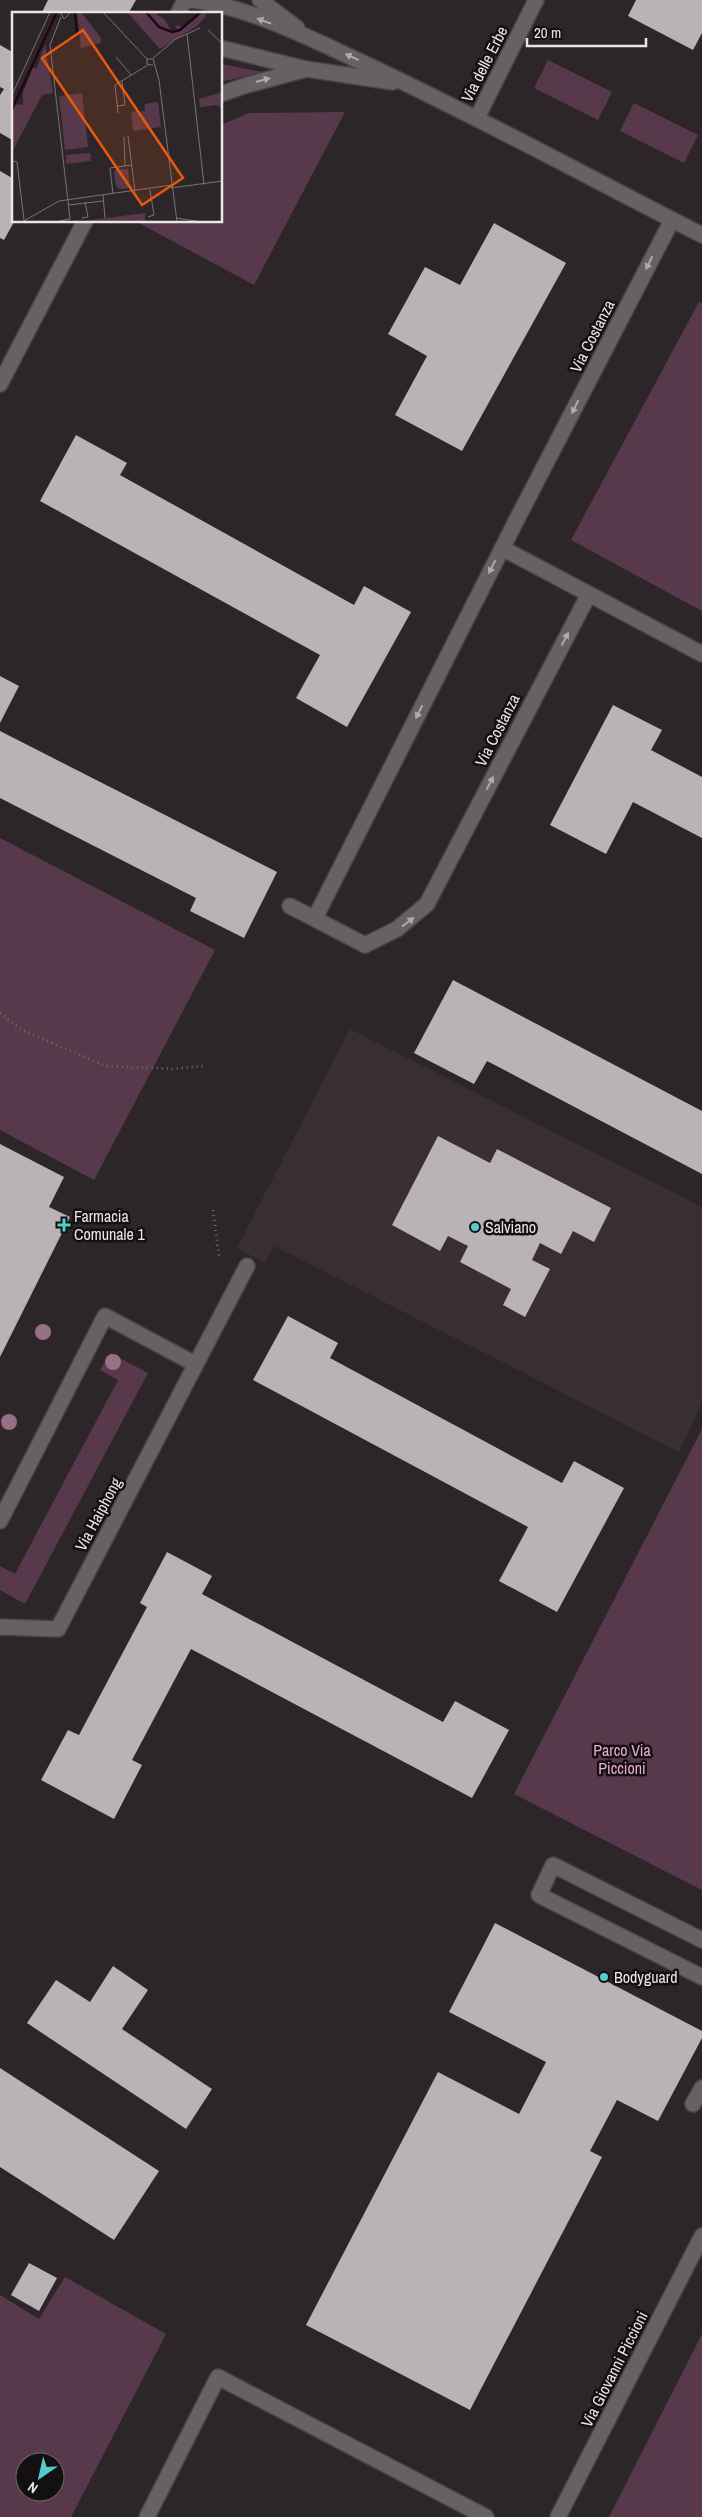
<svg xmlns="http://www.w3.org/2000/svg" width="702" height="2517" viewBox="0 0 702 2517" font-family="'Archivo Narrow',sans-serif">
<rect width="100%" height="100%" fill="#2c2629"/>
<path fill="#3a2e35" d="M350,1029l352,178v195l-23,50 -405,-206 -9,17 -28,-15z"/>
<path fill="#58394b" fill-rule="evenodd" d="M548,60l64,32 -14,28 -64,-32z
M221,64l42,8 -42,10z
M634,103l64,32 -14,28 -64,-32z
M345,112l-91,173 -117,-63 84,-1v-96l28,-12z
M699,302l3,1v308l-131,-71z
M0,838l215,112 -121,230 -94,-50z
M110,1353l38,20 -123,231 -25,-14v-24l15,8 103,-194 -18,-10z
M702,1429v461l-188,-96z
M65,2277l101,57 -95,183h-71v-222l39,24zM25,2462h30v30h-30z
M702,2334v183h-93z"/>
<path fill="#b9b2b6" d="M48,0h88l-8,14h-87z
M636,0h66v33l-9,17 -65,-34z
M0,45l14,8v88l-14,-8v-38l4,-6 -4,-2z
M0,171l14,8v43l-10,18 -4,-2z
M494,223l72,40 -104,188 -67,-36 32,-59 -39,-22 37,-67 35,18z
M76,435l51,28 -7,12 234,130 10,-19 47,26 -64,115 -51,-29 24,-43 -280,-154z
M0,676l19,10 -19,37z
M613,705l49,25 -11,20 51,27v61l-69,-36 -27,52 -56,-29z
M0,731l277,141 -33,66 -54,-27 6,-13 -196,-100z
M453,980l249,131v63l-215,-113 -13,23 -60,-31z
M438,1136l52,27 7,-14 114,59 -17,34 -21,-11 -12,23 -21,-11 -8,17 18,9 -25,48 -22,-12 8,-16 -51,-27 8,-16 -20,-10 -8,15 -48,-26z
M0,1144l64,33 -15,30 21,10 -70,140z
M288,1316l50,27 -8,15 232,125 12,-22 50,27 -67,124 -58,-31 29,-54 -275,-147z
M167,1552l45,24 -10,18 241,128 12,-21 54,29 -37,68 -281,-149 -59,111 10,5 -28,54 -73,-39 27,-50 11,5 68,-128 -7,-4z
M495,1923l207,108v7l-44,83 -41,-21 -27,51 12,6 -132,253 -164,-85 132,-253 81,42 27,-52 -97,-50z
M113,1966l35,24 -26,39 90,60 -26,40 -159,-106 29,-43 34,22z
M0,2068l159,103 -45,69 -114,-73z
M29,2263l28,15 -18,33 -28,-16z"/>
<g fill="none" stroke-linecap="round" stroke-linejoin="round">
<g stroke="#474345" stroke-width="18">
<path id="service" d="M290,906l75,39
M702,1940l-149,-75 -14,30 163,82
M693,2104l9,-16
M147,2517l71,-140 268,140"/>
</g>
<g stroke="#474345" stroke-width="18">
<path id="minor" d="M477,118l59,-118
M502,548l200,106
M315,918l200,-395 157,-303
M365,945l32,-16 30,-25 162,-310
M0,1521l105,-205 90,48
M0,1627l58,2 189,-363
M558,2517l144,-281"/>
</g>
<g stroke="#474345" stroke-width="18">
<path id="tertiary" d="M189,0c53,4 121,38 170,61 116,54 229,116 343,174
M260,0l37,28
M178,14l7,-14
M221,48l85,21 87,13
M221,94l26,-9 56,-15
M0,384l85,-163"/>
</g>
<path stroke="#6e696b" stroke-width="3" stroke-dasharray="1 4" stroke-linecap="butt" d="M0,1013l22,17 84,36 67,3 30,-3
M213,1210l6,46"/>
<use href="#service" stroke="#676164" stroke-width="15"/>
<use href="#minor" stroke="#676164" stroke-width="15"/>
<use href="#tertiary" stroke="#676164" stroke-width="15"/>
</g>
<g fill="#967085">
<circle cx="43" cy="1332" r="8"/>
<circle cx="113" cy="1362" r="8"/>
<circle cx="9" cy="1422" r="8"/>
</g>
<defs><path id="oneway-solid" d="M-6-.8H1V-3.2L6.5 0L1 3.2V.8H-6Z" transform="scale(1.25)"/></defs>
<g fill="#afaaad">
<use href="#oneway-solid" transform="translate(264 21) rotate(-160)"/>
<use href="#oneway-solid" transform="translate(352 57) rotate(-155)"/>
<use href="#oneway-solid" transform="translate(263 80) rotate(-15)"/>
<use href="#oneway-solid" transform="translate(649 263) rotate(117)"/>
<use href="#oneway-solid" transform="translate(575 407) rotate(117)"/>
<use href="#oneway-solid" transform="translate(492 567) rotate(117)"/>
<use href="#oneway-solid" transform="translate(565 639) rotate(-62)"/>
<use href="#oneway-solid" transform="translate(419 712) rotate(117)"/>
<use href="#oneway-solid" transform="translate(490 783) rotate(-63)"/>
<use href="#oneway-solid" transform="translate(408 922) rotate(-37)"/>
</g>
<g fill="#53cdcb" stroke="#121011" stroke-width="2">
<path d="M61.5 1217.5h5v5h5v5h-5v5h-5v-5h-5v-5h5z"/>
<circle cx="475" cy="1227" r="5"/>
<circle cx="604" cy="1977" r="5"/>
</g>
<g text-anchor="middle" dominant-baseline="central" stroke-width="5" stroke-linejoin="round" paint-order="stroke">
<g font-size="16" fill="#eae6e8" stroke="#121011">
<text transform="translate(484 64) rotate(-63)">Via delle Erbe</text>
<text transform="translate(592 336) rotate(-63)">Via Costanza</text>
<text transform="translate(497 730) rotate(-63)">Via Costanza</text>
<text transform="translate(98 1514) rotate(-62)">Via Haiphong</text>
<text transform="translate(614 2369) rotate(-63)">Via Giovanni Piccioni</text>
</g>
<g font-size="16" fill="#eae6e8" stroke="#121011" text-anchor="start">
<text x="74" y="1216">Farmacia<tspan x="74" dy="18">Comunale 1</tspan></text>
<text x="485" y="1227">Salviano</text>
<text x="614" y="1977">Bodyguard</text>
</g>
<g font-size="16" fill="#ecacd1" stroke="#121011">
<text x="622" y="1750">Parco Via<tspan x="622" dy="18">Piccioni</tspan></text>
</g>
</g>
<g transform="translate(12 12)">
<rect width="210" height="210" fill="#2c2629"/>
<path d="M65,0h4l20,26v5l-20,5zM115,0h27l11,8 6,11 6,-1 -2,-5 8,2 16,-15h6l1,4 -9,10 -37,23zM33,32l8,49 -11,2 -30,57v-38l4,-10 7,1v-13l10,-24h4zM210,80v17l-5,-4 -17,2 -1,-8zM70,81l6,54 -23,3 -6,-54zM146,90l3,25 -28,4 -2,-19 14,-1v-7zM78,141l1,8 -25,3v-9zM116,157l2,19 -10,1 -4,-3 -2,-16zM133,201v9h-62v-1z" fill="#58394b"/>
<path fill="none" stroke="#210417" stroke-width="2.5" d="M63,0l2,22M134,0l13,15 13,5 8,-2 21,-18M0,97l45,-97"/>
<path fill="none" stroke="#787375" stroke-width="1" d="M48,0l4,7 7,-7M91,0l44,47v5l6,1M196,18l14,13M175,22l17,151M104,45l15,18M141,46l23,-19 24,-11M135,47h6l6,21 18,142M0,83l38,-83M105,94l8,-1 -3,-24M106,101l-3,-28 33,-20M116,124l7,55M112,125l1,29M0,149l5,1 7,58M159,176l51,-7M101,182l-3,-26 22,-3M91,183l2,23M56,193l35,-4M136,205l6,-2 -4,-25M70,206l6,-1 -3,-15M164,206l26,4M47,209l11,-2 -20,-174 11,-28M10,210l37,-21 113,-16"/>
<path fill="#e8590c" fill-opacity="0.15" stroke="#e8590c" stroke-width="2.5" d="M71,18l100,148 -41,27 -100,-147z"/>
<rect width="210" height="210" fill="none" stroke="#eae6e8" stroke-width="2.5"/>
</g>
<g transform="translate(40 2477) rotate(214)"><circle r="24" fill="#121011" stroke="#686667"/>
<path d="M0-4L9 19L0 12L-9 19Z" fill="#53cdcb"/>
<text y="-8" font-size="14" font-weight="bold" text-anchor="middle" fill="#eae6e8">N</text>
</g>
<path d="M527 38v8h119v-8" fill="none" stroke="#eae6e8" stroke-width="2.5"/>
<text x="534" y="38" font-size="15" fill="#eae6e8" stroke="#121011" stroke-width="4" paint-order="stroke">20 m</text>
</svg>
